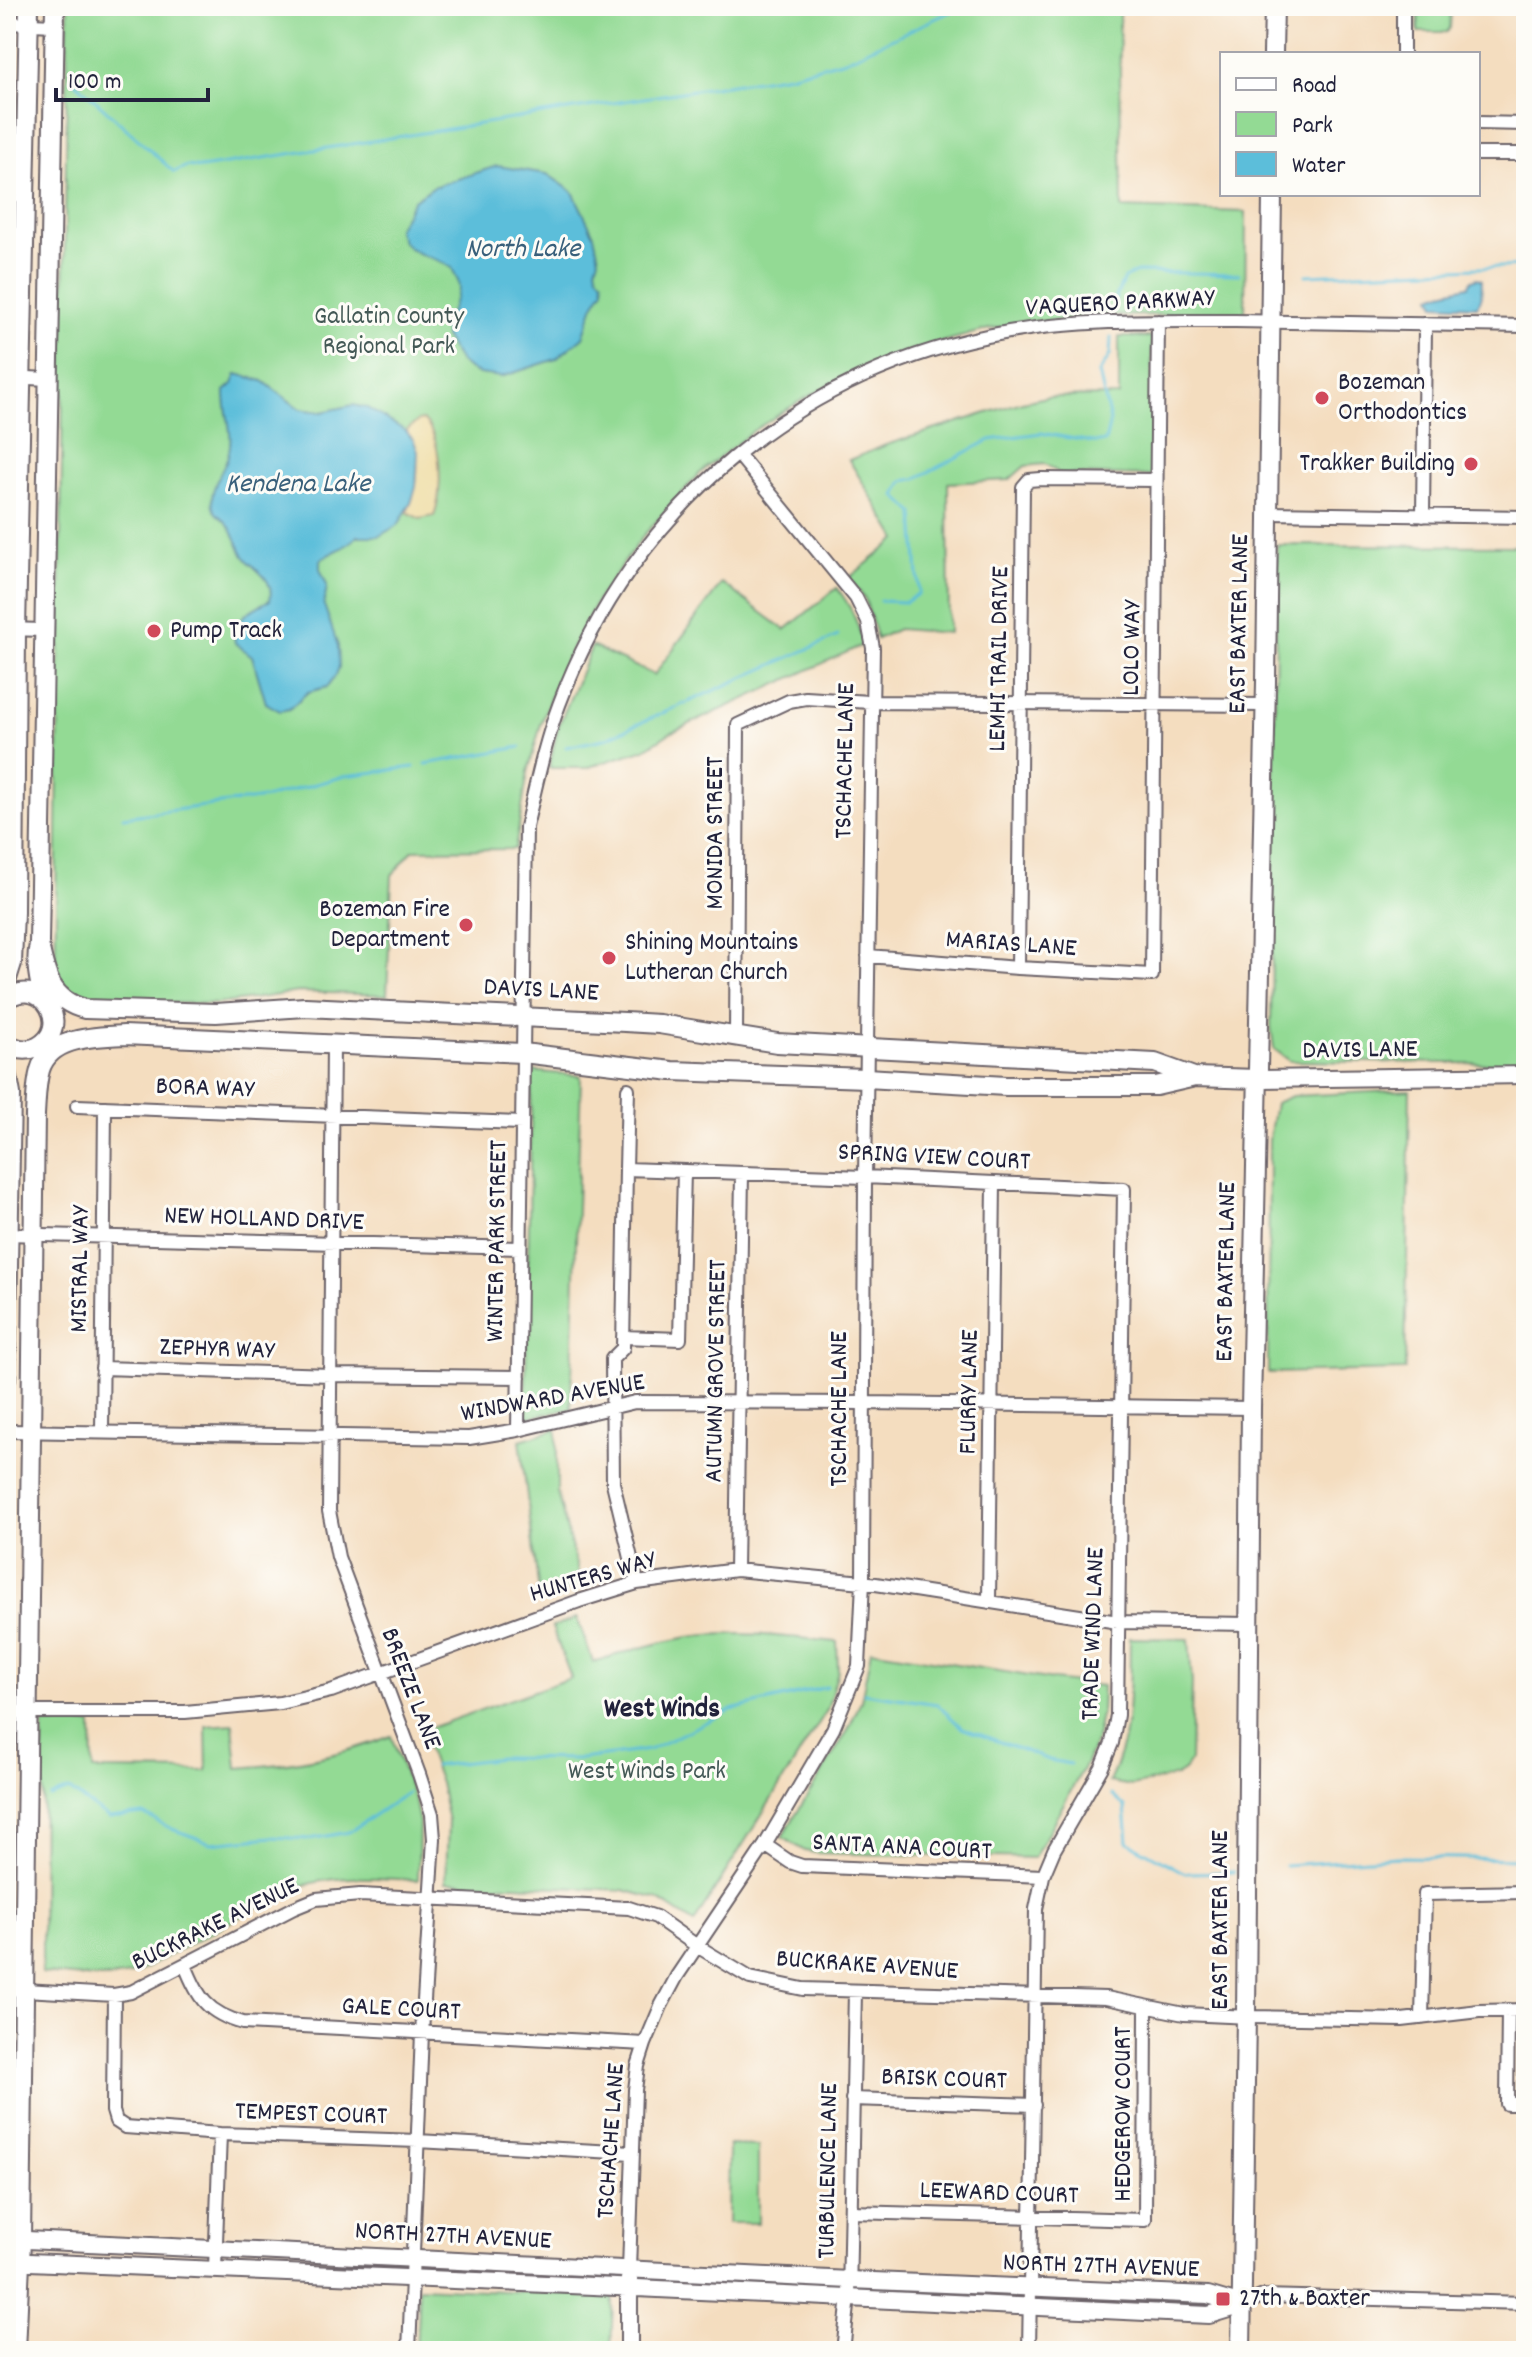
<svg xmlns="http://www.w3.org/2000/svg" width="1532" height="2357" viewBox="0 0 1532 2357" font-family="Dekko,sans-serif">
<rect width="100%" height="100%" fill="#fdfcf7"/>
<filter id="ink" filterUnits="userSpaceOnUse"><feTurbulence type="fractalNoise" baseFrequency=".0125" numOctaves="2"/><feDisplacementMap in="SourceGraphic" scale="16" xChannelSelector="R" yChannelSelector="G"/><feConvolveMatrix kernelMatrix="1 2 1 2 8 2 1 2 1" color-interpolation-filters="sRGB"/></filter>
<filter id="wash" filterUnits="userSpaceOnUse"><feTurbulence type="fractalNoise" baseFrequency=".006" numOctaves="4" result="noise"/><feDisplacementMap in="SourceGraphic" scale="32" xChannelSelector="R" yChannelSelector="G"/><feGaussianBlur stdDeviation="1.8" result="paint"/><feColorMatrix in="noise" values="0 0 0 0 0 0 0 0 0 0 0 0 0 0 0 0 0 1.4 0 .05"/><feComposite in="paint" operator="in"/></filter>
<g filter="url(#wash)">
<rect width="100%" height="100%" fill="#f4ddbf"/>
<path fill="#93da94" stroke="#5a7e68" stroke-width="2" d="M68,6h1051l3,202 124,4 -1,102 -149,2 -107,13 -87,24 -48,19 -54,29 -47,30 -54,43 -55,61 -45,62 -39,73 -19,54 -13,48 -13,77 -102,1 -21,25 -5,120 -89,-3 -80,12 -134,-3 -29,-18z
M1419,6h32l-1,22 -3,4h-29z
M1119,337h33v139l-91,-2 -16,-10 -20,2 -16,14 -61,3 1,150 -51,-4 -21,10 -12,-40 -16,-21 48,-39 -48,-79 37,-15 136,-43 25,-5 72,-1z
M1277,545l249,1v518l-236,-3 -16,-12 -3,-22z
M722,583l63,47 52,-42c14,18 21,34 26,57l-193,88 -25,16 -59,19h-37l9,-41 34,-81 62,29z
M532,1071l49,5 -10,333 -46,9z
M1410,1090l-5,280 -137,3 1,-233 6,-37 17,-7z
M557,1429v63l24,92 -41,17 -20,-161z
M577,1618l16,44c31,-9 63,-20 96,-25 49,-7 99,0 148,5l1,29 -11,39 -133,213 -37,-24 -34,-9 -177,-8 2,-61 -8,-38 -19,-52 150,-53 -19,-51z
M1130,1638l59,1 3,44 -2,77 -6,11 -8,5 -44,10 -23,-4c24,-50 20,-91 21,-144z
M871,1650l182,30 49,6 -1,29 -5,25 -11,25 -51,93 -218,-5 -11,-2 -23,-14 65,-105 14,-31z
M43,1724h49l1,46 114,1 -1,-45 27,-2 4,44c52,-3 106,-13 154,-32l24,66 4,20 -1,58c-49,-2 -80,-7 -127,9l-152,83c-31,11 -65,4 -97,1z
M729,2145l29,1v77h-30z
M419,2287l194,9 -2,55h-195z"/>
<path fill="#eeda9e" stroke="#887e6c" stroke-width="2" d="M423,420c20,17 20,74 11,96l-14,3 -13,-7c12,-25 16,-58 -1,-81l12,-10z"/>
<path fill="#5cbeda" stroke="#3f708a" stroke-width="2" d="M497,166l50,8 26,18 21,43 5,23 -3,10 2,7 5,5 1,9 -10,16 -11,32 -27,22 -55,18 -22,-3 -12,-6 -7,-6 -16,-25v-8l15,-40 -1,-8 -6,-13c-22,-16 -44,-8 -55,-39l17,-29 19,-13z
M1477,278l5,2 -1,19 -4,7 -41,-2 -4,-8 10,-4 26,-6 4,-6z
M237,374l26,7 37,28 22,3 31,-7 14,3 39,23 8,10 4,11 -2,35 -5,16 -13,22 -19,11h-21l-14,11 -20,10 -4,4v8l7,16 -3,20 14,41 1,21 -3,8 -9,12 -19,5 -19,17 -9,2 -14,-8 -14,-47 -17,-13c-4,-23 16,-34 35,-43 5,-23 -16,-29 -26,-44 -6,-11 -10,-24 -17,-33 -4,-5 -10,-7 -13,-13 -8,-20 11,-39 15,-58 5,-21 -5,-40 -4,-61l8,-7z"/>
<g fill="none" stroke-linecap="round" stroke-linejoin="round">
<path stroke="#5cbeda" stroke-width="3" d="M74,81l100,91 13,-6 14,2 588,-93 56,-15 118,-54
M1306,275l220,-9
M1114,302l10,-24 13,-6 102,2
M880,601l26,1 13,-9 -5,-80 -18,-17 7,-15 12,-2 75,-39 51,-7 51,9h13l5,-21 -11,-48 11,-18 1,-18
M566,747l38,-8 234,-103
M426,764l95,-17
M123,817l142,-19 80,-22 69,-9
M864,1693l73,11 25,24 87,32 21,4
M434,1766l67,-8 80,1 68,-9 82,-40 96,-23
M1112,1795l13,12 3,35 57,31 49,-1
M50,1797l19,-7 40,28 34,-4 29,15 39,14 61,-6 38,2 39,-7 58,-39
M1285,1865l112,-8 129,2"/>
</g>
</g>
<g filter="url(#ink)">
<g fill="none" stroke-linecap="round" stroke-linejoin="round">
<g stroke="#6c6369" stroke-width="16">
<path id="minor" d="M6,23l49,2
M1403,54v-48
M1478,123l48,1
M1478,154h48
M6,377l43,2
M1268,513l258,4
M1423,516l2,-192
M6,629l38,1
M868,956l150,12 134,7 6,-654
M1018,968l5,-481 6,-7 12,-1 115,1
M736,1037l2,-312 51,-24 17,-3 64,4 395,3
M333,1044l-4,467 9,46 81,217 13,40 2,25 -12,194 -13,318
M77,1106l445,17
M626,1169l2,-80
M6,1234l514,14
M623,1337l57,2 4,-168
M102,1368l229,7 188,2
M518,1430l8,-603c10,-41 18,-82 33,-122 73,-197 242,-338 450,-373 75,-13 151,-11 226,-11 97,1 194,3 291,5
M6,1431l463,7 49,-8 117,-28 229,1 387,5
M102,1432l3,-325
M736,1570l6,-397
M637,1583l-24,-100 -1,-124 11,-11 3,-179 239,8 259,12 -7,526 -5,28 -10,24 -48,83 -11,26 -7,33 -7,442
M989,1602l5,-419
M6,1712h179l95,-9 51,-12 248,-90 58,-18 99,-13 127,12 255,40 132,2
M765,1845l25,17 12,4 241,10
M185,1965c13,33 22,48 58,58l402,21
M6,1989l108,6 17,-3 163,-84 22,-9 44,-4 269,13 27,9 41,29 53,32 53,11 303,9 78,16 66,3 152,3 77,-9 47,-1
M114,1995l-1,116 3,10 9,6 95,7 198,7 214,12
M1508,2010l-1,94h19
M1422,2018l3,-124 101,-2
M852,2099l182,6
M851,2212l294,8 1,-213
M215,2269l5,-135
M629,2270l6,-180 3,-24 7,-22 16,-38 16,-30 88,-131 68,-116 26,-63 4,-84 2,-405 8,-529 -5,-26 -12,-24 -118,-144
M1242,2305l21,-9 263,7
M843,2351l6,-54 6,-306"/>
</g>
<g stroke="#6c6369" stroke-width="20">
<path id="tertiary" d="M1257,1079l269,-4
M6,2239l844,41 358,15 34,10
M6,2261l610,26 593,28 33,-10
M629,2351v-72"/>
</g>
<g stroke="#6c6369" stroke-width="22">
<path id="secondary" d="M1273,54l1,-48
M39,944c6,30 12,57 46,65l131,4 89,-6 320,15 34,2 118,19 378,20 39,14
M6,982l6,-19 2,-51 2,-282 13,-624
M6,999c38,-25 67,30 31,48 -11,5 -22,2 -31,-4
M44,1000c-5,-19 -9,-37 -5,-56l16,-938
M6,1067l5,27 -5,285
M16,2351l5,-111 14,-1125c1,-15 1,-31 5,-45 10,-34 56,-33 84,-35l399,18 149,18 194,7 140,8h150l39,-9 62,2
M1241,2351l5,-335 5,-608 15,-726 6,-488"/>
</g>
<use href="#minor" stroke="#fff" stroke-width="12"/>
<use href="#tertiary" stroke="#fff" stroke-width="16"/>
<use href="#secondary" stroke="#fff" stroke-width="18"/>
</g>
</g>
<g fill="#d1495b" stroke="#fdfcf7" stroke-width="3">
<circle cx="1322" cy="398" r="8"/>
<circle cx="1471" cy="464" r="8"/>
<circle cx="154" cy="631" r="8"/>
<circle cx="466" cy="925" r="8"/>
<circle cx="609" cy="958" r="8"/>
<rect x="1215" y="2291" width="16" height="16" rx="4"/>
</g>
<g text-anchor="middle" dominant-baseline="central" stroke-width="6" stroke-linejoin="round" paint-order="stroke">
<g font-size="26" fill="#22223b" stroke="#fdfcf7">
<text transform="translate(1120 304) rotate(-3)">VAQUERO PARKWAY</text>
<text transform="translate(1240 624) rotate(-89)">EAST BAXTER LANE</text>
<text transform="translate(1133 648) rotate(-89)">LOLO WAY</text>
<text transform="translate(1000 659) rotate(-89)">LEMHI TRAIL DRIVE</text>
<text transform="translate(846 761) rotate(-89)">TSCHACHE LANE</text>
<text transform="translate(716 833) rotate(-90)">MONIDA STREET</text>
<text transform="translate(1011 945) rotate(4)">MARIAS LANE</text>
<text transform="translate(541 991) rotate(3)">DAVIS LANE</text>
<text transform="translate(1360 1051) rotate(-1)">DAVIS LANE</text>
<text transform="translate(205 1089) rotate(2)">BORA WAY</text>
<text transform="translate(934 1158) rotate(3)">SPRING VIEW COURT</text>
<text transform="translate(264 1220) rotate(2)">NEW HOLLAND DRIVE</text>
<text transform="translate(498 1241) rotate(-89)">WINTER PARK STREET</text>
<text transform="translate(81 1269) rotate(-89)">MISTRAL WAY</text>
<text transform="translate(1227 1272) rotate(-89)">EAST BAXTER LANE</text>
<text transform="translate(217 1350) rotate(2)">ZEPHYR WAY</text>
<text transform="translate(717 1371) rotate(-89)">AUTUMN GROVE STREET</text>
<text transform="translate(970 1392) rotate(-89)">FLURRY LANE</text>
<text transform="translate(553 1399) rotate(-10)">WINDWARD AVENUE</text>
<text transform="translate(840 1409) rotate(-90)">TSCHACHE LANE</text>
<text transform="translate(593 1578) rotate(-16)">HUNTERS WAY</text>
<text transform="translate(1094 1634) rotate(-88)">TRADE WIND LANE</text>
<text transform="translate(410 1689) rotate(69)">BREEZE LANE</text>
<text transform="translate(902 1848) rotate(3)">SANTA ANA COURT</text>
<text transform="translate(1221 1920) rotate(-90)">EAST BAXTER LANE</text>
<text transform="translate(216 1925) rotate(-26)">BUCKRAKE AVENUE</text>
<text transform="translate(867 1966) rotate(4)">BUCKRAKE AVENUE</text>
<text transform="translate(401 2010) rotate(3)">GALE COURT</text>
<text transform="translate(944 2080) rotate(2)">BRISK COURT</text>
<text transform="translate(1124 2114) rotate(-90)">HEDGEROW COURT</text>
<text transform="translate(311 2115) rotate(2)">TEMPEST COURT</text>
<text transform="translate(612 2141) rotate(-86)">TSCHACHE LANE</text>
<text transform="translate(829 2171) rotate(-89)">TURBULENCE LANE</text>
<text transform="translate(999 2194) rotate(2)">LEEWARD COURT</text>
<text transform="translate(453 2237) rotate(3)">NORTH 27TH AVENUE</text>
<text transform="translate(1101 2267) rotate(2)">NORTH 27TH AVENUE</text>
</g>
<g font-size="26" fill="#445956" stroke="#fdfcf7">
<text x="389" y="317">Gallatin County<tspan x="389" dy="30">Regional Park</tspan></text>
<text x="647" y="1772">West Winds Park</text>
</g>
<g font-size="26" fill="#22223b" stroke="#fdfcf7" text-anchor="start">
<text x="1338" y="383">Bozeman<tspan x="1338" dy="30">Orthodontics</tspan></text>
<text x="1455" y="464" text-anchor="end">Trakker Building</text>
<text x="170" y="631">Pump Track</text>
<text x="450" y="910" text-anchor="end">Bozeman Fire<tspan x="450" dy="30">Department</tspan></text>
<text x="625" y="943">Shining Mountains<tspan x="625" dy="30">Lutheran Church</tspan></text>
<text x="1239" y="2299">27th &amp; Baxter</text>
</g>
<g font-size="28" font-style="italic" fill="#39607b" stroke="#fdfcf7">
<text x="523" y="251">North Lake</text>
<text x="298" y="486">Kendena Lake</text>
</g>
<g font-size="28" font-weight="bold" fill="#22223b" stroke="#fdfcf7">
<text x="662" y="1711">West Winds</text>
</g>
</g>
<rect width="1532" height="2357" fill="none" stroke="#fdfcf7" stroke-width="32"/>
<rect x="1220" y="52" width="260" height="144" fill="#fdfcf7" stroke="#a5a5ac" stroke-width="2"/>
<rect x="1236" y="78" width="40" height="12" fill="#ffffff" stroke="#a5a5ac" stroke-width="2"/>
<text x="1292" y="92" font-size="24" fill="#22223b">Road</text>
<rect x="1236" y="112" width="40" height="24" fill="#93da94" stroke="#a5a5ac" stroke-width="2"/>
<text x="1292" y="132" font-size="24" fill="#22223b">Park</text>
<rect x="1236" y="152" width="40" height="24" fill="#5cbeda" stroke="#a5a5ac" stroke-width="2"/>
<text x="1292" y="172" font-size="24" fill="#22223b">Water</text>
<path d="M56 88v12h152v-12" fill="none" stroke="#22223b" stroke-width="4"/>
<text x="68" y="88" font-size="24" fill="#22223b" stroke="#fdfcf7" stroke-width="6" paint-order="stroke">100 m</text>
</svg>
